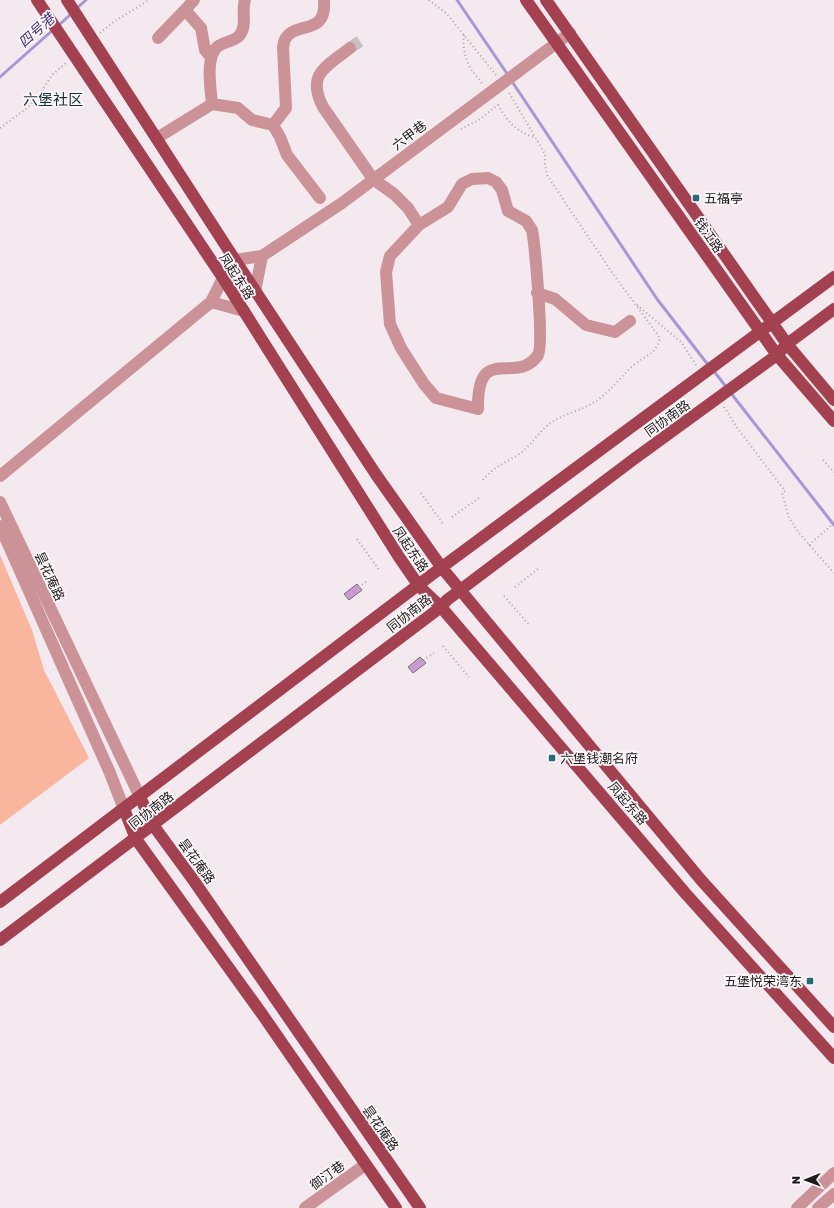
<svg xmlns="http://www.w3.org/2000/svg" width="834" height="1208" viewBox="0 0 834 1208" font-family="'Golos Text','Noto Sans SC',sans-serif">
<rect width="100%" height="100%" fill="#f4e9ee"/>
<path fill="#fab59f" d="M0,555l32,75 12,40 45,88 -89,67z"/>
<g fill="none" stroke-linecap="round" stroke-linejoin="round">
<path stroke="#a697d7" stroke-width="3" d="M457,0l51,75
M76,9l10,-9
M58,26l14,-13
M0,77l54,-48
M511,80l146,219 52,67
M713,370l14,18
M730,392l104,133"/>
</g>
<path fill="#ca9bd4" stroke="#756e76" d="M357,584l5,6 -13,10 -5,-6z
M420,657l6,6 -13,10 -5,-6z"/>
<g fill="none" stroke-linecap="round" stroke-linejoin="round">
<path stroke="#c9c0c4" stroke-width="12" stroke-dasharray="12 6" stroke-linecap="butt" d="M350,48l12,-8"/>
<path stroke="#aca4a7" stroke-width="2" stroke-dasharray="1 3" stroke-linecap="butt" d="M429,0l18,14 49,61
M100,33l15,-12 34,-21
M464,35c-2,12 2,27 9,37 3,4 8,9 9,12
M0,128l27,-20 11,-11 14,-22 15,-13
M461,129l16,-8 21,-16c9,16 19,28 37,32
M637,305l44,37 15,23
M724,407l14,22 47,62 -3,2 7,25 10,15 35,40
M823,460l11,12
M483,480c11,-14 25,-18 39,-28 11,-9 18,-22 30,-30 14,-9 31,-12 44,-21 15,-10 24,-24 38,-36 12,-10 22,-10 26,-27l-49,-67 -64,-96 -2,-11v-10l-37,-63
M421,493l22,31
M452,517l27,-19
M357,539l23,32
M809,545l25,-22
M515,587l23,-18
M504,596l26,30
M346,597l21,-16
M443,646l26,31
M410,669l24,-16"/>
<path stroke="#cb9297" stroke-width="12" d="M185,10l9,-10
M158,38l27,-28 16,18 4,22 6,7
M350,48c-24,19 -44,26 -27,59l50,72 21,15 14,14 11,17 -29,31 -4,16 4,52 11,24 23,36 12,14 42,11c-1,-68 38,-22 60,-54 6,-10 -3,-109 -6,-125l-6,-9 -18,-10 -6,-21 -6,-8 -8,-4 -16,1 -10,5 -14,23 -29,18
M212,104c-1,-14 -7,-46 5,-57 6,-5 16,-5 22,-11 9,-10 2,-25 6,-36
M273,125l13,-17 -3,-61c1,-3 1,-7 3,-9 11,-17 41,-2 38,-38
M157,138l55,-34 26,4 14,12 21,5 7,12 7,18 33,43
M235,260l27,-4 80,-53 228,-170
M255,292l7,-36
M537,293l18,6 31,26 29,7 15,-11
M211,302l33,9
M0,476l211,-174 12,-24
M0,502l140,295
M0,526l110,247 14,36
M305,1208l60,-43
M797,1208l37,-35
M818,1208l16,-14"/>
<path stroke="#a44151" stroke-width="12" d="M37,0l186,278 176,279 20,29 22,21 245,287 148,164
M67,0l168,260 142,216 65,92 259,312 133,147
M526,0l251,355 57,66
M546,0l241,344 47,56
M140,797l13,28 41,56 226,327
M124,809l12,30 126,175 134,194
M0,902l430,-326 404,-299
M0,940l441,-333 6,-7 187,-141 143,-104 10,-11 47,-35"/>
</g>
<g fill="#256a7a" stroke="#fef8fb" stroke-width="1.5">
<rect x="692" y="194" width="8" height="8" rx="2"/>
<rect x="548" y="754" width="8" height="8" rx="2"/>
<rect x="806" y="977" width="8" height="8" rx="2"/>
</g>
<g text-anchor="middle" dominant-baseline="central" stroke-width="3.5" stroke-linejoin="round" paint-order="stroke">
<g font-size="13" fill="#1e1b1c" stroke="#fef8fb">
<text transform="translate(409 135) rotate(-37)">六甲巷</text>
<text transform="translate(709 235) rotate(55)">钱江路</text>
<text transform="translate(237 276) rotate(57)">凤起东路</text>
<text transform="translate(667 418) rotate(-36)">同协南路</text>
<text transform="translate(411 549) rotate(56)">凤起东路</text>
<text transform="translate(50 576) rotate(65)">昙花庵路</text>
<text transform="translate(409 613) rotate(-38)">同协南路</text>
<text transform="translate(628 803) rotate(49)">凤起东路</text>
<text transform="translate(151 810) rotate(-38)">同协南路</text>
<text transform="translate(197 861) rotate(54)">昙花庵路</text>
<text transform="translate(381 1128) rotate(55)">昙花庵路</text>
<text transform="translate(327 1175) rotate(-36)">御汀巷</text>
</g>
<g font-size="13" fill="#1e1b1c" stroke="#fef8fb" text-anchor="start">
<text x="704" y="198">五福亭</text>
<text x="560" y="758">六堡钱潮名府</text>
<text x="802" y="981" text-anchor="end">五堡悦荣湾东</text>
</g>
<g font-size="14" font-style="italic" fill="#462d79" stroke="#fef8fb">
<text transform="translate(36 30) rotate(-42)">四号港</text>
</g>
<g font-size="15" fill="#113139" stroke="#fef8fb">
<text x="53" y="99">六堡社区</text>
</g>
</g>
<g transform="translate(806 1180) rotate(269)" stroke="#fef8fb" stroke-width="3" paint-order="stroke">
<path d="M0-3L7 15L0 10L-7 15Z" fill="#1e1b1c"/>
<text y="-6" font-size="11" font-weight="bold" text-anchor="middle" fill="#1e1b1c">N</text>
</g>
</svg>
